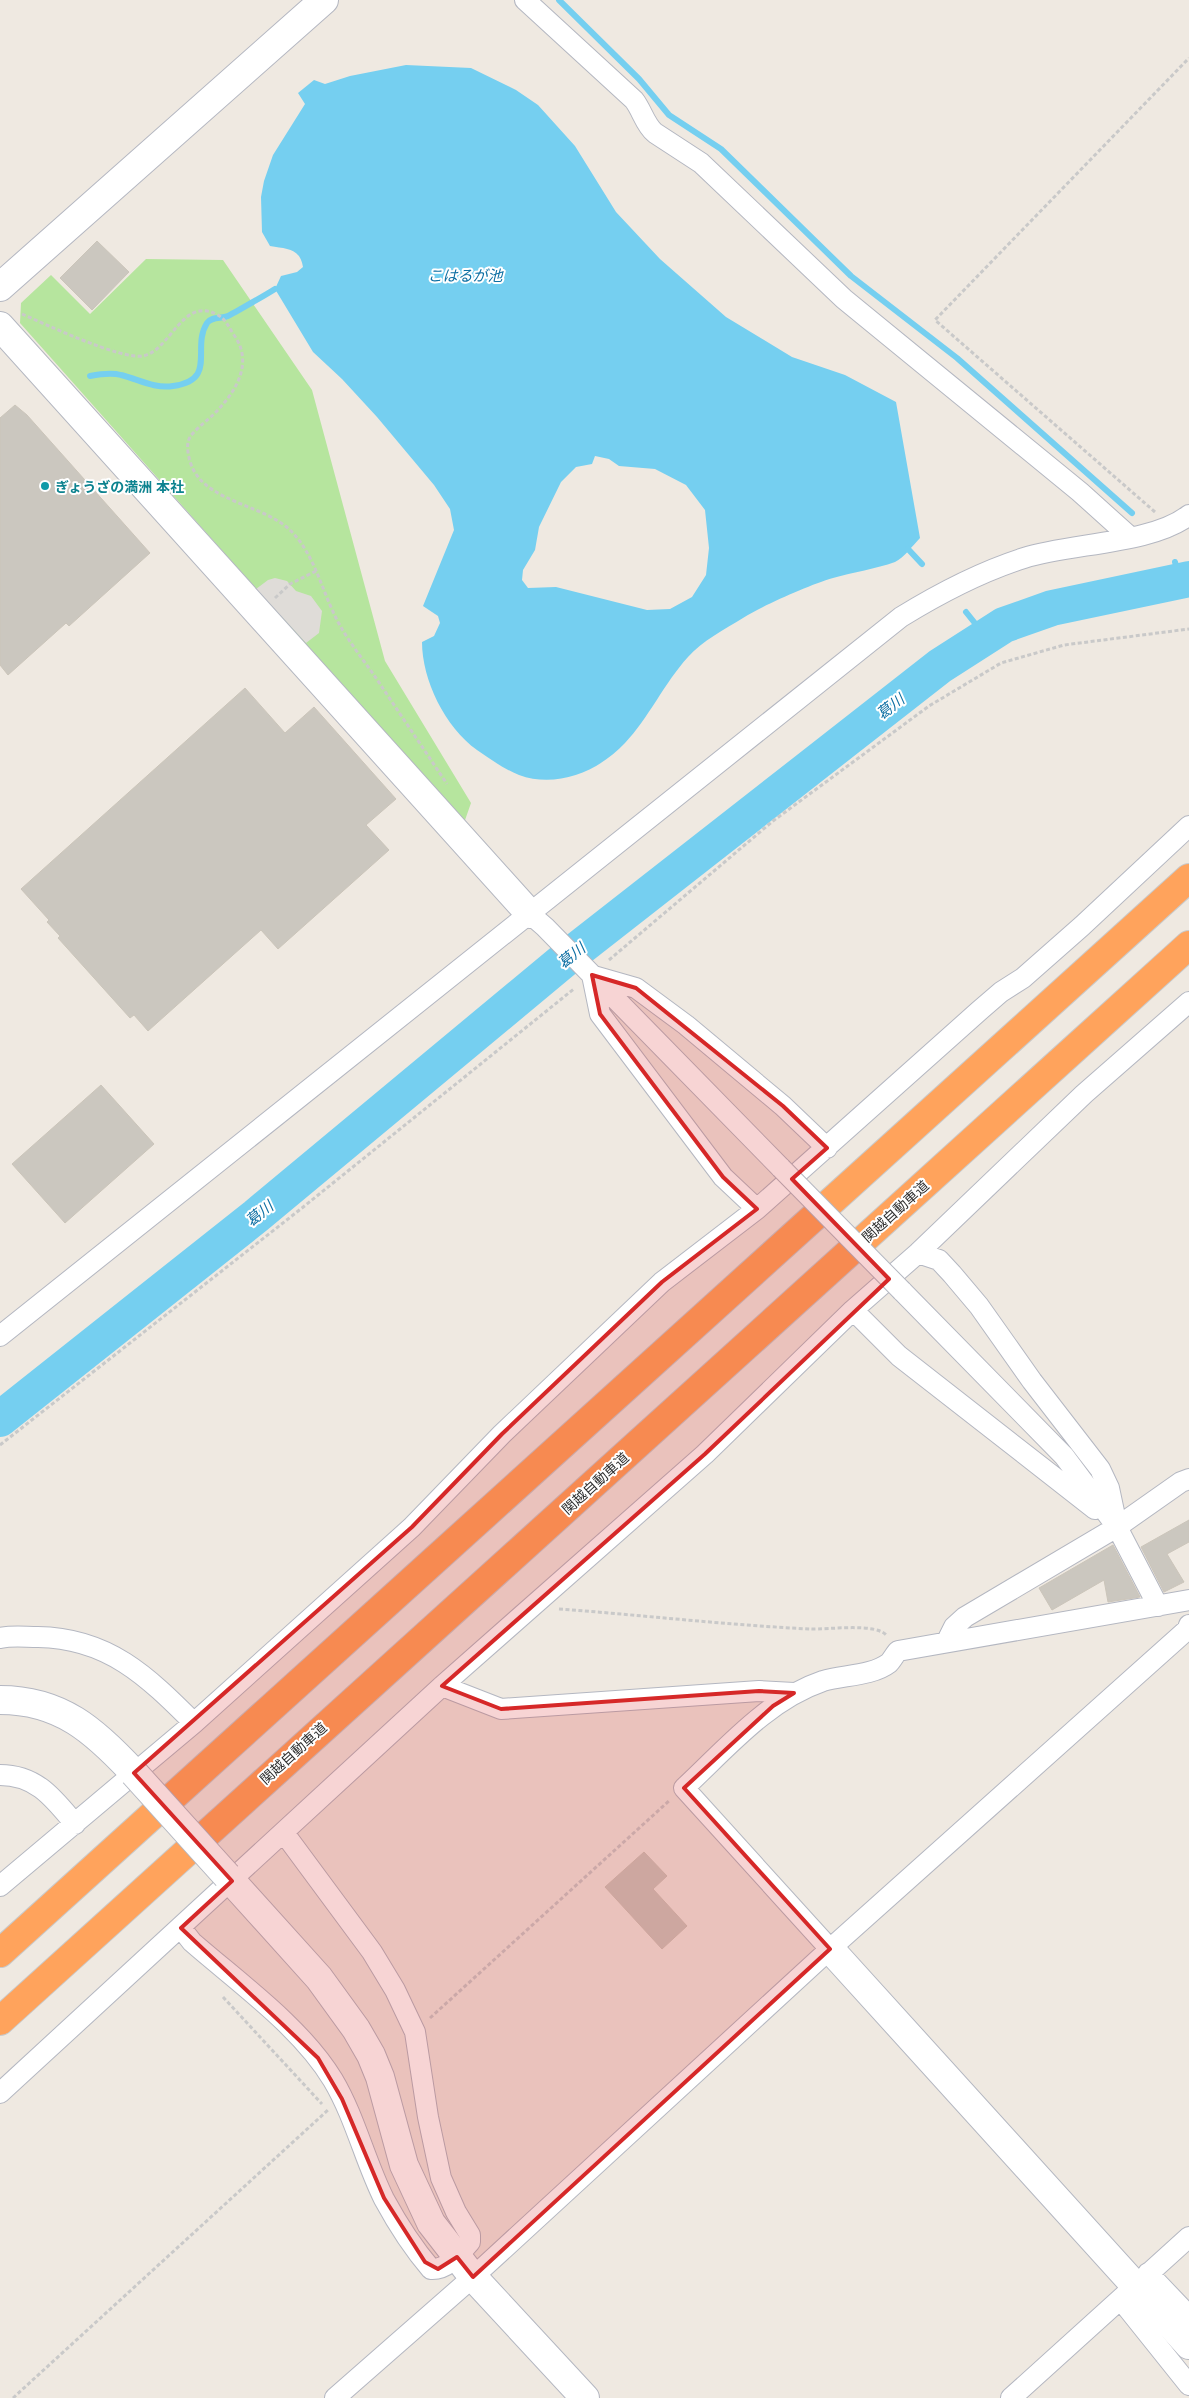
<svg xmlns="http://www.w3.org/2000/svg" width="1189" height="2398" viewBox="0 0 1189 2398" font-family="'Noto Sans','Noto Sans JP',sans-serif">
<rect width="100%" height="100%" fill="#efe9e1"/>
<path fill="#b6e59e" d="M146,259l77,1 89,130 73,271 86,142 -7,20 -444,-500 1,-20 30,-28 39,39z"/>
<path fill="#dfdcd8" d="M275,578l12,3 9,10 15,5 11,15 -3,22 -13,10 -50,-54 12,-9z"/>
<path fill="#75cff0" fill-rule="evenodd" d="M406,65l65,3 45,22 22,15 37,41 41,66 44,47 66,58 66,40 53,18 51,27 24,136c-7,7 -16,20 -25,24 -19,7 -42,10 -62,16 -24,7 -69,27 -90,40 -18,11 -41,23 -55,39 -23,25 -40,62 -63,86 -26,28 -68,46 -106,32 -15,-6 -29,-16 -42,-25 -32,-23 -55,-70 -55,-108l12,-6 6,-13 -2,-7 -15,-10 31,-76 -4,-21 -16,-24 -57,-68 -35,-38 -29,-27 -38,-63 6,-13 16,-4 6,-5c-3,-19 -16,-18 -33,-21l-8,-14 -1,-35 3,-16 9,-26 32,-51 -7,-11 16,-13 11,4 25,-8zM595,456l14,3 10,7 36,3 31,16 19,25 4,38 -3,27 -14,22 -22,12 -23,1 -91,-23 -28,1 -6,-8 1,-10 12,-20 4,-23 22,-45 15,-15 16,-3z"/>
<g fill="none" stroke-linecap="round" stroke-linejoin="round">
<path stroke="#75cff0" stroke-width="6" d="M559,0l80,79 30,36 52,34 130,127 106,82 175,155
M90,376c10,-2 21,-4 31,-1 17,4 33,14 52,11 45,-6 18,-38 34,-63 5,-7 14,-4 21,-7 16,-9 31,-17 47,-27
M908,549l14,15
M1175,562l5,18
M966,612l20,25"/>
<path stroke="#75cff0" stroke-width="36" d="M0,1419l256,-203 308,-256 376,-294 64,-41 48,-17 137,-29"/>
</g>
<path fill="#cbc7bf" stroke="#cbc5ba" d="M97,241l32,31 -37,38 -32,-32z
M15,405l12,10 123,138 -81,73 -3,-3 -58,52 -8,-10v-247z
M245,688l40,45 29,-26 82,92 -30,26 23,25 -111,99 -17,-19 -113,101 -14,-16 -4,3 -72,-80 2,-2 -13,-14 2,-2 -28,-31z
M101,1085l53,59 -89,79 -53,-59z
M1189,1520v22l-22,12 17,28 -20,10 -23,-45z
M1113,1545l27,52 -32,5 -4,-22 -52,30 -13,-22z
M644,1852l23,24 -14,13 34,37 -25,23 -57,-62z"/>
<g fill="none" stroke-linecap="round" stroke-linejoin="round">
<g stroke="#b4b7c1" stroke-width="22">
<path id="street" d="M525,0l109,100c8,10 11,25 21,33l46,30 143,136 236,193 50,45
M530,914l15,13 236,241
M592,975l8,39 123,163 34,32
M594,976l42,12 50,37 97,81 44,42
M918,1253l21,7 13,14 27,32 53,75 68,88 9,19 7,33
M902,1291l162,165 53,71 41,79
M853,1310l46,46 196,153
M0,1336l901,-719c39,-24 79,-45 123,-59 47,-15 128,-14 165,-43
M0,1638c13,-3 25,-1 38,-1 70,1 109,39 156,86
M947,1641l7,-14 11,-10 152,-90 64,-45 8,-3
M442,1686l59,23 258,-18 35,2
M0,1775c37,0 54,24 75,49
M0,1886l194,-163 218,-196 90,-93 160,-152 95,-73 222,-198 22,-19 22,-14 59,-52 107,-100
M181,1928l11,14c47,41 109,85 141,138 22,37 32,81 51,119 13,24 29,49 47,70 17,1 28,-15 39,-27v-7l-14,-23 -15,-34 -13,-61 -13,-85 -20,-42 -23,-38 -88,-119
M830,1949l-146,-161c42,-39 83,-88 139,-107 20,-6 49,-5 66,-18 3,-3 6,-9 9,-12l291,-51
M0,2093l442,-407 263,-232 148,-144 65,-57 166,-159 105,-92
M1148,2273l41,43
M1121,2300l68,85
M335,2398l138,-121 357,-328 358,-320 1,-4
M1011,2398l178,-161"/>
</g>
<g stroke="#b4b7c1" stroke-width="30">
<path id="secondary" d="M0,287l324,-287
M0,326l530,588
M0,1700c61,0 95,31 134,73
M227,1876l92,102 37,51 15,26 9,22 24,88 27,58 42,54 112,121
M830,1949l359,396"/>
</g>
<g stroke="#c9c9c9" stroke-width="30">
<path id="highway" d="M0,1953l1189,-1075
M0,2021c395,-360 792,-718 1189,-1076"/>
</g>
<path stroke="#c9c9c9" stroke-width="3" stroke-dasharray="4 2.5" stroke-linecap="butt" d="M22,314c23,10 99,46 121,42 28,-6 39,-59 73,-42 10,5 12,12 18,21 20,28 2,57 -20,79 -7,7 -18,14 -24,23 -5,8 -1,24 3,32 17,34 73,36 99,63 23,24 30,59 45,88 10,19 24,37 37,55 24,36 49,73 73,109
M1155,512l-220,-192 254,-262
M275,598l15,-14 26,-13
M609,960l164,-139 156,-115 72,-43 63,-18 125,-16
M0,1445l302,-237 273,-220
M559,1609c83,6 167,16 251,20 16,1 67,-7 77,7
M223,1997l99,107
M430,2018l240,-218
M13,2398l315,-288"/>
<use href="#street" stroke="#fff" stroke-width="20"/>
<use href="#secondary" stroke="#fff" stroke-width="28"/>
<use href="#highway" stroke="#ffa35c" stroke-width="28"/>
<g stroke="#b4b7c1" stroke-width="22" stroke-linecap="butt">
<path id="street-bridge" d="M781,1168l121,123"/>
</g>
<g stroke="#b4b7c1" stroke-width="30" stroke-linecap="butt">
<path id="secondary-bridge" d="M134,1773l93,103"/>
</g>
<use href="#street-bridge" stroke="#fff" stroke-width="20"/>
<use href="#secondary-bridge" stroke="#fff" stroke-width="28"/>
</g>
<path fill="#d62828" fill-opacity="0.2" stroke="#d62828" stroke-width="4" stroke-linejoin="round" d="M592,975l44,13 147,118 44,42 -35,31 97,100 -184,175 -263,232 59,23 258,-18 35,2 -21,13 -89,82 146,161 -357,328 -16,-20 -19,12 -13,-7 -41,-64 -42,-99 -24,-41 -137,-130 51,-47 -98,-108 278,-246 90,-93 160,-152 95,-73 -34,-32 -123,-163z"/>
<circle fill="#0f9aa8" stroke="#fff" stroke-width="2" cx="45" cy="486" r="5"/>
<g text-anchor="middle" dominant-baseline="central" stroke-width="4" stroke-linejoin="round" paint-order="stroke">
<g font-size="14" font-weight="bold" fill="#0d838f" stroke="#fff" text-anchor="start">
<text x="55" y="486">ぎょうざの満洲 本社</text>
</g>
<g font-size="14" fill="#2e2e2e" stroke="#fff">
<text transform="translate(895 1211) rotate(-42)">関越自動車道</text>
<text transform="translate(595 1483) rotate(-42)">関越自動車道</text>
<text transform="translate(293 1753) rotate(-42)">関越自動車道</text>
</g>
<g font-size="15" font-style="italic" fill="#0d6fa3" stroke="#fff">
<text x="465" y="275">こはるが池</text>
<text transform="translate(890 706) rotate(-38)">葛川</text>
<text transform="translate(571 955) rotate(-39)">葛川</text>
<text transform="translate(259 1213) rotate(-39)">葛川</text>
</g>
</g>
</svg>
